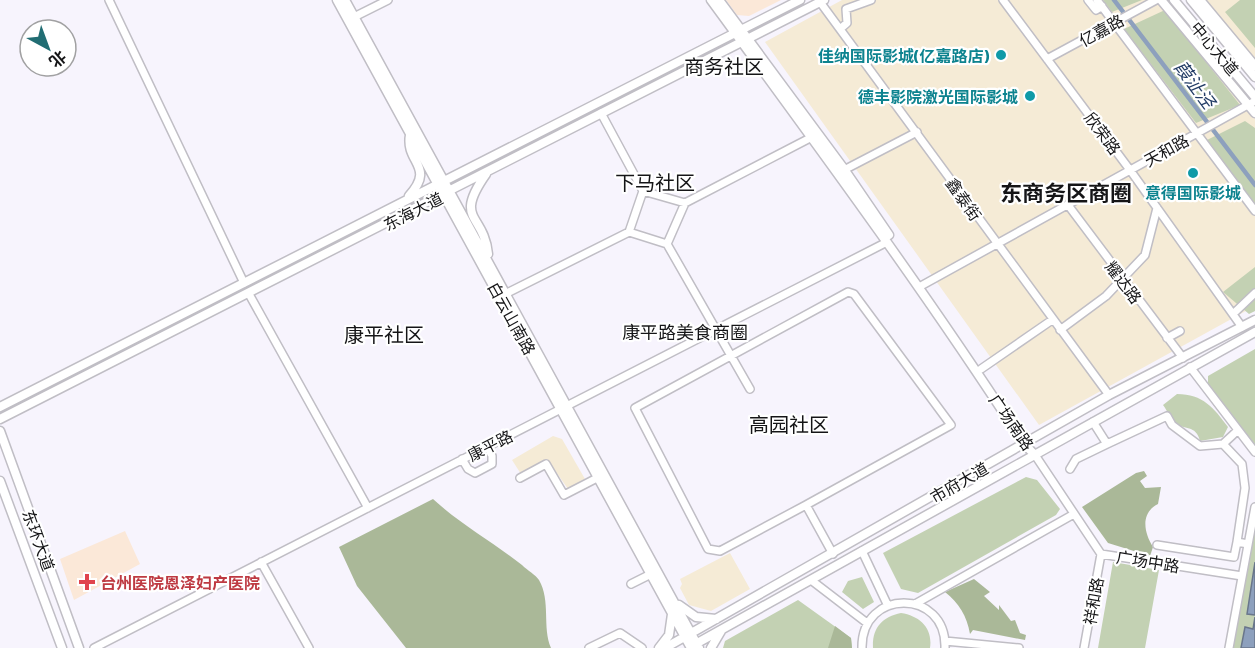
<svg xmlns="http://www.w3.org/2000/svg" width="1255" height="648" viewBox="0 0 1255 648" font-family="Barlow,'Noto Sans SC',sans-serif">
<rect width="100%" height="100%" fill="#f7f4fd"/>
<path fill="#f5ebd6" d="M842,0h316l97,119v187l-216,119 -274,-383z
M1204,0h51v63z
M553,436l9,3 23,40 -17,10 -21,-30 -26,15 -9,-14z
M730,553l20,36 -39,22 -22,-6 -9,-17 2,-4 -2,-5z"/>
<path fill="#fbe8d8" d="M726,0h55l-32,16 -12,-1z
M125,531l15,33 -66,36 -14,-41z"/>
<path fill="#c3d1b3" d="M1103,0h39l-30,12z
M1240,0h15v48l-30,-36z
M1165,10l75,95 -44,18 -72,-94z
M1245,121l10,7v85l-50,-72z
M1255,267v44l-6,3 -26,-22z
M1255,349v96l-47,-54v-15z
M1177,394c26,0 37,14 51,33l-5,10 -23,4c-4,-17 -16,-10 -26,-19 -4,-4 -7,-12 -11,-17z
M1026,477l11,3 23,29 -4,6 -138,78 -17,-4 -18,-36z
M1255,524v124h-22z
M1113,562l46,8 -14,78h-47z
M862,577l12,25 -11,7 -21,-17 6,-11z
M798,600l53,38 1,10h-129l2,-7z
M901,613c19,3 32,15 29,35h-57c-1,-20 9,-31 28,-35z"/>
<path fill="#aab898" d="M1144,471l3,5 -7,5 5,7 16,-1 -3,17c-18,9 -14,29 -5,43l-3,9 -42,-13 -26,-36 54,-34z
M433,499c27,25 60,43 89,66 5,5 14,10 17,15 12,21 3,47 12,68h-145l-49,-62 -18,-39z
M974,579l16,13 -6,4 15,14v-5l12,16 4,-1 5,13 6,2 -1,5 -52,-10 -3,4c-3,-18 -11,-31 -25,-42z
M835,626l16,12 1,10h-24z"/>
<path fill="#8da0bd" stroke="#69768b" stroke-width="1.5" d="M1255,562v53l-8,-1z
M1255,617v31h-14l4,-21 8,2z"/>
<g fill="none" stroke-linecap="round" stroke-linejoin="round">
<path stroke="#8da0bd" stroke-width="4.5" d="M1114,0l141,185"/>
<g stroke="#c0bec5" stroke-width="10">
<path id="minor" d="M109,0l135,283
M1003,0l127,170 112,157
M1088,0l8,10 6,-4
M1097,0l158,211
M820,2l289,393
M350,19l38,-19
M840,29l7,-6 -1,-14 25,-9
M1047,59l109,-59
M601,113l42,78
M842,171l75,-39
M685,203l127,-66
M1068,205l115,153
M667,244l18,-41 -42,-12 -14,41 38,12 83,145
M919,287l336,-186
M507,293l122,-61
M249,294l119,214
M1233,314l22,-21
M1060,330l46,-34 39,-41 12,-47
M1167,338l13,-7
M1190,367l65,85
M981,369l71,-49
M1093,422l14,22 60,-28 5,9 28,21 23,-2 14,-13
M1223,444l19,20 3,24 -8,54
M1035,455l66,99 141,22
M462,459l6,10 7,4 17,-9v-8l-5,-10
M1070,469l6,-10 31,-15
M520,478l26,-14 18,31 35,-18
M806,505l-86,46 -12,-2 -73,-141 213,-116 6,2 97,131 -145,80 27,49
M1157,545l77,12 3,-15 11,2
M862,551l26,55
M261,562l48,86
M811,580l56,43
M631,584l20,-10
M915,604l159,-90
M945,641l74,7
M94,648l793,-406
M589,648l31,-15 22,15
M862,648c-1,-60 85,-60 83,0
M1084,648l17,-94
M1229,648l26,-141"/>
</g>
<g stroke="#c0bec5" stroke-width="11">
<path id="major" d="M337,0l354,648
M345,0l354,648
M711,0c107,146 215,292 313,444l11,11
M719,0l125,169 45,66
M1161,0l94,113
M1174,0l81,97
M1191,0l64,77
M1200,0l55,66
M486,174c-33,47 -2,39 2,80
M409,196c27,-30 -4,-33 1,-61
M0,407l800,-407
M0,419l824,-419
M0,431l79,217
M0,481l62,167
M679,605l17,12 20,2
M692,646l563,-314
M659,648l10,-13 3,-21
M665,648l444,-253 146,-75
M711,648l10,-17"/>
</g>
<use href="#minor" stroke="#fff" stroke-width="7"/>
<use href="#major" stroke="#fff" stroke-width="8"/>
</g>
<g fill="#0f9aa8" stroke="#fff" stroke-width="2">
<circle cx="1001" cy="55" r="6"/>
<circle cx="1030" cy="96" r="6"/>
<circle cx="1193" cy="173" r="6"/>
</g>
<path fill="#e0444e" stroke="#fff" stroke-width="2" d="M84 573h6v6h6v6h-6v6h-6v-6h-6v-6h6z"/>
<g text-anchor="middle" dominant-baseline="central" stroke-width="4.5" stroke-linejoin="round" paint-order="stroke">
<g font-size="16" fill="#151517" stroke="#fff">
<text transform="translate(1101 30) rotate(-29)">亿嘉路</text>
<text transform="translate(1215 48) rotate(50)">中心大道</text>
<text transform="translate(1103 133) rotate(53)">欣荣路</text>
<text transform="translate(1166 150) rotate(-29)">天和路</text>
<text transform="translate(964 199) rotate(55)">鑫泰街</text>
<text transform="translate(413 211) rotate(-27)">东海大道</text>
<text transform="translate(1124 282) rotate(53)">耀达路</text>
<text transform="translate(512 318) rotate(61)">白云山南路</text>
<text transform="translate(1012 422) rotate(55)">广场南路</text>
<text transform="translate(490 445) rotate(-27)">康平路</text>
<text transform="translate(959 482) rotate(-30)">市府大道</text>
<text transform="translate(39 540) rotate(70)">东环大道</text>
<text transform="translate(1148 561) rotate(9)">广场中路</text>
<text transform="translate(1093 601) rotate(-80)">祥和路</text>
</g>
<g font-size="16" font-weight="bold" fill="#0d838f" stroke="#fff" text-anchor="end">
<text x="989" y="55">佳纳国际影城(亿嘉路店)</text>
<text x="1018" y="96">德丰影院激光国际影城</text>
<text x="1193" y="192" text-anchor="middle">意得国际影城</text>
</g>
<g font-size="16" font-weight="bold" fill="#be3a42" stroke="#fff" text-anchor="start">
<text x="100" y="582">台州医院恩泽妇产医院</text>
</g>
<g font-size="18" font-style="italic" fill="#233d66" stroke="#fff">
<text transform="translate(1195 84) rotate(53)">葭沚泾</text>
</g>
<g font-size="18" fill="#151517" stroke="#fff">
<text x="685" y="332">康平路美食商圈</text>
</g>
<g font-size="20" fill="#151517" stroke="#fff">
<text x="724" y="66">商务社区</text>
<text x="655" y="182">下马社区</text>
<text x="384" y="334">康平社区</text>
<text x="789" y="424">高园社区</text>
</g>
<g font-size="22" font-weight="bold" fill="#151517" stroke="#fff">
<text x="1066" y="192">东商务区商圈</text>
</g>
</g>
<g transform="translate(48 48) rotate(139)"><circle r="28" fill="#ffffff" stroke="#a1a1a2" stroke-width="1.5"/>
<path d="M0-4.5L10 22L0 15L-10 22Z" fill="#216d73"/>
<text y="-9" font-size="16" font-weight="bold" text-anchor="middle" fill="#151517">北</text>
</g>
</svg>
